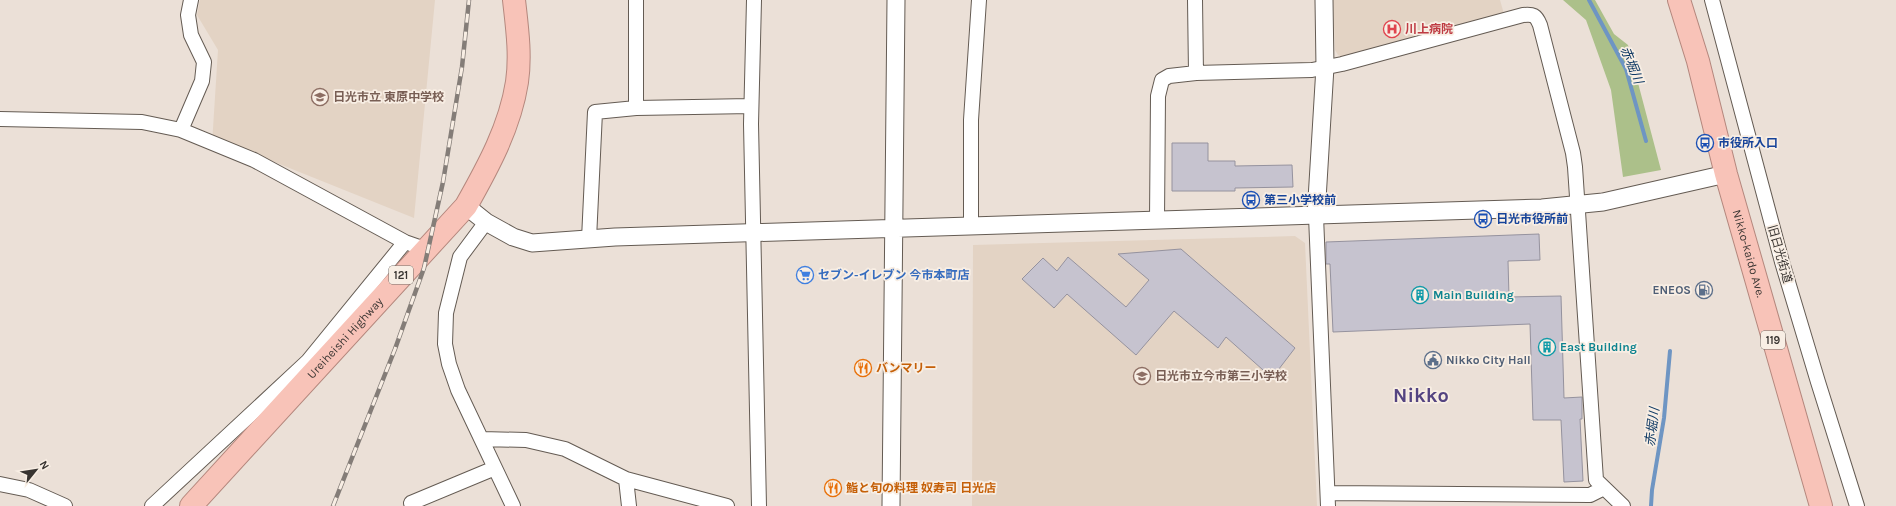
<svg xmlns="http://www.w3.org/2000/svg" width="1896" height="506" viewBox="0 0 1896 506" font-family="Karla,'Noto Sans JP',sans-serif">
<rect width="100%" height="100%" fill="#ebe0d7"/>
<path fill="#e3d3c4" d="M200,0h235l-21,218 -157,-63 -45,-11 6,-94 -21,-35z
M1333,0h167l4,14 -159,44 -7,-3 -3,-5z
M1295,236l10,7 12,263h-345l1,-261z"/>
<path fill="#acc08a" d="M1563,0h32l19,34 14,11 33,125 -38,7 -12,-87 -25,-70z"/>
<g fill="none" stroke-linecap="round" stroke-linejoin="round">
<path stroke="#6e95c3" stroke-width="4" d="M1589,0l37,69 20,72
M1651,506l1,-16 12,-72 6,-67"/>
</g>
<path fill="#c6c3cf" stroke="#95929e" d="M1172,143h36v18h27v5l57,-1 1,22 -58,1v3h-63z
M1539,234l1,26 -32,1 1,36 52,-1 3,102 18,-1v22h-2l3,62 -19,1 -3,-62h-28l-3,-96 -197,8 -3,-68h-4v-22z
M1181,249l114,99 -23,30 -46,-41 -8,11 -44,-37 -38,44 -69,-61 -13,14 -32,-29 21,-21 14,13 11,-14 58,50 23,-27 -31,-26z"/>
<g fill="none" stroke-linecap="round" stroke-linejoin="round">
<g stroke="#645b53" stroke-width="16">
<path id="minor" d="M636,0v108
M754,0l-3,124 8,382
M1195,0l1,73
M1712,0l70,262 36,120 39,124
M0,119l142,3 39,8 73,30 151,82 20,7
M181,130l21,-49 2,-19 -13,-27 -3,-20 3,-15
M1316,216l12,290
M1157,219l1,-123 4,-16 7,-4 27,-3 116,-3 30,-6 181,-49c10,-1 13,0 17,10l33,128 2,14 21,313 27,26
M486,222l-26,35 -14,56 -1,31 4,20 9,26 55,116
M971,227v-107l8,-120
M589,239l6,-127 41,-4 115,-2
M482,439l44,1 39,9 61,30 101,27
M626,479l3,27
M0,484l29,6 36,16
M1328,493l262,2 14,-7
M152,506l156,-145 97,-119
M413,506l-2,-3 84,-35"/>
</g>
<g stroke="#645b53" stroke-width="19">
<path id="tertiary" d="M466,206l20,16 27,15 19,6 83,-6 927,-29 61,-6 123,-28
M1316,216l9,-149 -1,-67
M891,506l5,-506"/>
</g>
<g stroke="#b4877d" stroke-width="24">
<g id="trunk">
<path id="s1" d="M1679,0l19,61 28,113 95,332"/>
<path id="s2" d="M191,506l275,-300c22,-39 44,-79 51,-124 4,-27 0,-55 -3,-82"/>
</g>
</g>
<use href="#minor" stroke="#fff" stroke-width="14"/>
<use href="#tertiary" stroke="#fff" stroke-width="17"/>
<use href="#trunk" stroke="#f8c3b8" stroke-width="22"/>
<g stroke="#847d78" stroke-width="4.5">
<path id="rail" d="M333,506l62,-157 29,-81 19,-86 19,-115 7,-67"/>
</g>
<use href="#rail" stroke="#f8eee4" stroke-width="3" stroke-dasharray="9" stroke-linecap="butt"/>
</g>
<defs>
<g id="hospital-ring" transform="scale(0.9)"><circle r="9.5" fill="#f8eee4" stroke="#e0444e" stroke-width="1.5"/><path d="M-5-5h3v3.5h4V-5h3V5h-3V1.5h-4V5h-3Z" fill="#e0444e"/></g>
<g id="school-ring" transform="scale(0.9)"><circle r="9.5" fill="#f8eee4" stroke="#8d6e63" stroke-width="1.5"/><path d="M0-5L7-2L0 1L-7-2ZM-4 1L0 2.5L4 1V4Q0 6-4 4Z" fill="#8d6e63"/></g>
<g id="bus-ring" transform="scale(0.9)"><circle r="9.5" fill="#f8eee4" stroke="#1a4fb4" stroke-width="1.5"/><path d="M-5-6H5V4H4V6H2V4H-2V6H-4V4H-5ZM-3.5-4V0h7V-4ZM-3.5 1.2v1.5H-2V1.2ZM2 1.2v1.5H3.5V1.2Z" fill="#1a4fb4"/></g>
<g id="supermarket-ring" transform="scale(0.9)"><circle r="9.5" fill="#f8eee4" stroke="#3f7fe0" stroke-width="1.5"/><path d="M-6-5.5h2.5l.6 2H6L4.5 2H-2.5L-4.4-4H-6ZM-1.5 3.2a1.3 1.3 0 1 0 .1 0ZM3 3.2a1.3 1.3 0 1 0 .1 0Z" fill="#3f7fe0"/></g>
<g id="fuel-ring" transform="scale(0.9)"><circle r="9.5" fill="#f8eee4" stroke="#5c6f8a" stroke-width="1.5"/><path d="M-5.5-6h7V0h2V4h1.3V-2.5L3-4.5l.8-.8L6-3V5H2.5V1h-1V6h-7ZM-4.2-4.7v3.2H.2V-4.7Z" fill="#5c6f8a"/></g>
<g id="building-ring" transform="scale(0.9)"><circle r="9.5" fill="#f8eee4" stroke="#0f9aa8" stroke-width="1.5"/><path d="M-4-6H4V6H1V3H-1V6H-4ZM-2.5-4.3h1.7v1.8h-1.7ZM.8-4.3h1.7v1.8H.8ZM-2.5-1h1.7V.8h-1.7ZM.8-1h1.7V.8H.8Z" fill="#0f9aa8"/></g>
<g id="civic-ring" transform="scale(0.9)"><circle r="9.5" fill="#f8eee4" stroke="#5c6f8a" stroke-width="1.5"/><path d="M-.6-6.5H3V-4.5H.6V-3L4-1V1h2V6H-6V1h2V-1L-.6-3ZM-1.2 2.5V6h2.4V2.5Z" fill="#5c6f8a"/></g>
<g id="restaurant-ring" transform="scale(0.9)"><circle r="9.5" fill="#f8eee4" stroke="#e8710a" stroke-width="1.5"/><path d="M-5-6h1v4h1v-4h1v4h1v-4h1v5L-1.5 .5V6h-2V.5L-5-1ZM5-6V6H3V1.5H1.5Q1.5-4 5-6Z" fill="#e8710a"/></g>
</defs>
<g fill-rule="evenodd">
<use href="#hospital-ring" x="1392" y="29"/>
<use href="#school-ring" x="320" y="97"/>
<use href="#bus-ring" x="1705" y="143"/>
<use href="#bus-ring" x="1251" y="200"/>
<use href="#bus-ring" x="1483" y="219"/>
<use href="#supermarket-ring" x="805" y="275"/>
<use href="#fuel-ring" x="1704" y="290"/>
<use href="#building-ring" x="1420" y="295"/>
<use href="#building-ring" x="1547" y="347"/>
<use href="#civic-ring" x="1433" y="360"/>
<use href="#restaurant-ring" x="863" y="368"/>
<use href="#school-ring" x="1142" y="376"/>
<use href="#restaurant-ring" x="833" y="488"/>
</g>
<g text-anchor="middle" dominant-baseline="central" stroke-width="3.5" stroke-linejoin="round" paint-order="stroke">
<g fill="#f8eee4" stroke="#726c67" stroke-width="1">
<rect x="389" y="266" width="24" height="18" rx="3"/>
<rect x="1761" y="331" width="24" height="18" rx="3"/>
</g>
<g font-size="11" font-weight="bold" fill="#383431">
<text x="401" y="275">121</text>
<text x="1773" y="340">119</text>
</g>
<g font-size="12" font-weight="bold" fill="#be3a42" stroke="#f8eee4" text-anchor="start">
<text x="1405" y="29">川上病院</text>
</g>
<g font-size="12" font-weight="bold" fill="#785e54" stroke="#f8eee4" text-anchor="start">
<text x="333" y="97">日光市立 東原中学校</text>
<text x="1155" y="376">日光市立今市第三小学校</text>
</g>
<g font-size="12" font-weight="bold" fill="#164399" stroke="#f8eee4" text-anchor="start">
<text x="1718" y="143">市役所入口</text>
<text x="1264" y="200">第三小学校前</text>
<text x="1496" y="219">日光市役所前</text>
</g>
<g font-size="12" fill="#383431" stroke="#f8eee4">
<text stroke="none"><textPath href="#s1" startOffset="263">Nikko-kaido Ave.</textPath></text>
<text transform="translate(1780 254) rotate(74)">旧日光街道</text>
<text stroke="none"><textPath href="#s2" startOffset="228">Ureiheishi Highway</textPath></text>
</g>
<g font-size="12" font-weight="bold" fill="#366cbe" stroke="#f8eee4" text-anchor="start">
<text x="818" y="275">セブン-イレブン 今市本町店</text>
</g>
<g font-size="12" font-weight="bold" fill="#4e5e75" stroke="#f8eee4" text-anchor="end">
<text x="1691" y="290">ENEOS</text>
<text x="1446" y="360" text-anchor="start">Nikko City Hall</text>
</g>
<g font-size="12" font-weight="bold" fill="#0d838f" stroke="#f8eee4" text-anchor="start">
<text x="1433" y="295">Main Building</text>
<text x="1560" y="347">East Building</text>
</g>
<g font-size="12" font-weight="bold" fill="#c56008" stroke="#f8eee4" text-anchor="start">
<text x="876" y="368">バンマリー</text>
<text x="846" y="488">鮨と旬の料理 奴寿司 日光店</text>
</g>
<g font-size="13" font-style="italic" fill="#0e3964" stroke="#f8eee4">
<text transform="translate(1632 65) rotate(68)">赤堀川</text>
<text transform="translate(1652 427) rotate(-83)">赤堀川</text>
</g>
<g font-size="20" font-weight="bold" fill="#544481" stroke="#f8eee4">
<text x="1421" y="395">Nikko</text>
</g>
</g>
<g transform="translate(36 470) rotate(60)" stroke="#f8eee4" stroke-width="3" paint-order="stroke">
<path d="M0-3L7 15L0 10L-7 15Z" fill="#383431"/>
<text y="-6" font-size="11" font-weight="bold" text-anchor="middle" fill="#383431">N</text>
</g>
</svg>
